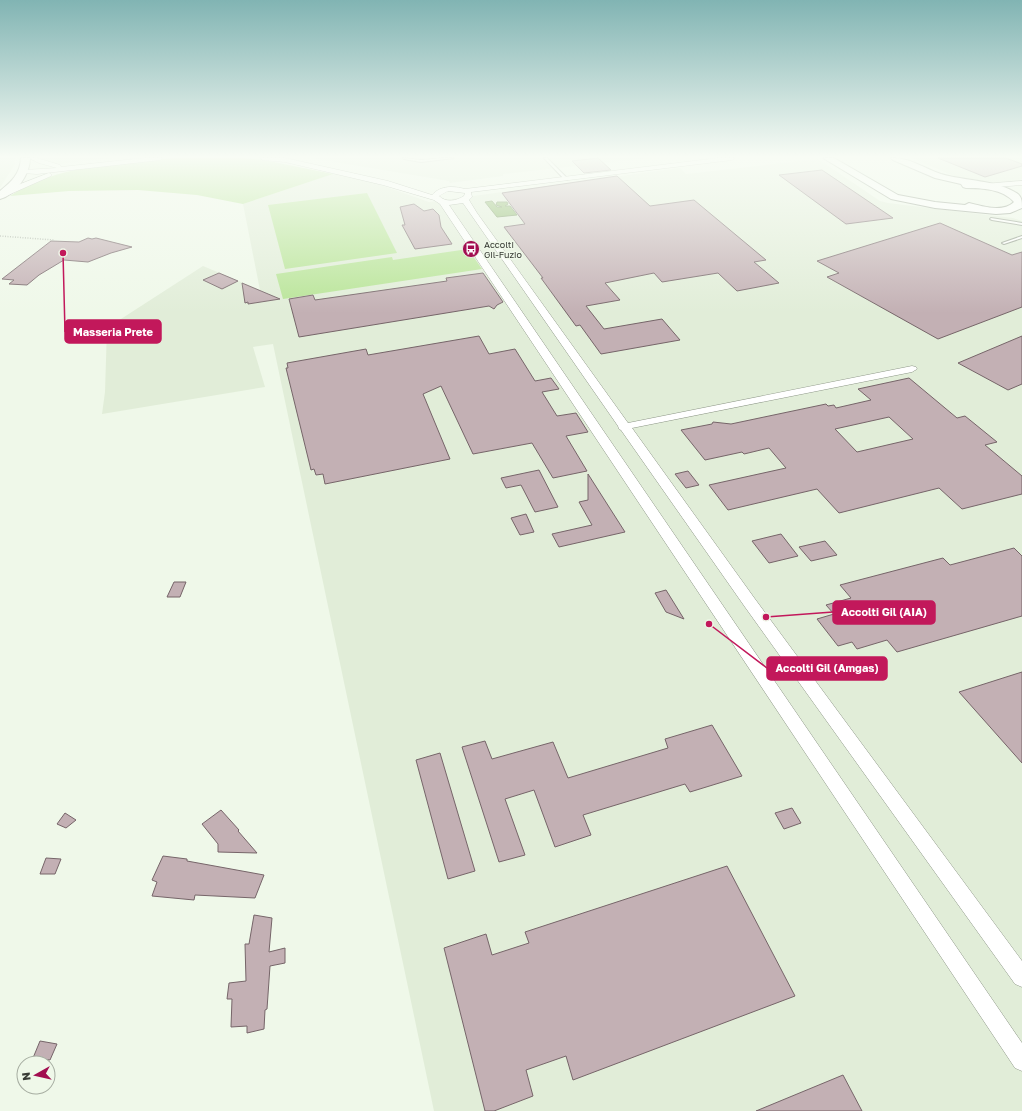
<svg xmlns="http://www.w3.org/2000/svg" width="1022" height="1111" viewBox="0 0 1022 1111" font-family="'Golos Text',sans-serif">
<rect width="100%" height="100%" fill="#eff8e9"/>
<path fill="#e1edd8" d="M0,158h15v6l-15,24z
M39,158h71l-53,6z
M311,158h336l-144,16v2l-53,7 -1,-2z
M912,158h110v21l-9,3 -18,1 -21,-2 -20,-5z
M818,159l62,42 8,2 125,15 9,3v890h-588l-161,-767 -20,3 12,40 -163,27 3,-22 2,-64 96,-62 57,24 -17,-86 90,-30 2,-5 94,33 251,-34 6,6z"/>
<path fill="#b8e497" d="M173,158h71l20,2 69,14 -90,30 -46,-9 -59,-5 -69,1 -59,5c45,-31 110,-33 163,-38z
M367,193l30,60 -112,16 -17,-64z
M468,249l14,20 -199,30 -7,-25 116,-17 1,3z"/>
<path fill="#87b464" stroke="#709056" d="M492,201l5,6h5l-6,-2 1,-3h10l1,2 -3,2h5l7,9 -20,2 -12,-15z"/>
<path fill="#c3b0b4" stroke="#766569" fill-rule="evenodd" d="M598,158l13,12 -27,3 -12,-12z
M938,158h68l16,6v2l-37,11z
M822,170l71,48 -47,6 -67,-49z
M617,176l33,30 44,-6 72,60 -12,2 25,21 -42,8 -19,-18 -56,9 -8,-9 -49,10 15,17 -34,6 18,23 58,-10 18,21 -79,14 -21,-29 -4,1 -35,-48h2l-39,-51 21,-3 -23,-31z
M414,204l10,7 9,-2 6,6 2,12 11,17 -37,5 -13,-24h3l-5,-18z
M940,223l72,32 10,-3v55l-84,32 -111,-62 12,-4 -22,-12z
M88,238l4,1 4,-1 36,9 -21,6 -23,9 -24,-2 -25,15 -12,10 -18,-1 5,-4 -12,-1 49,-38 28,1z
M219,273l19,8 -16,8 -19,-9z
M483,273l20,29 -6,3 -3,4 -5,-3 -190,31 -10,-38 24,-4 2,5 132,-19 -1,-3z
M242,283l38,16 -32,5v-2l-3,1z
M479,336l10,18 26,-5 20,32 16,-3 8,11 -17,3 15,24 19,-3 12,19 -22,4 21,35 -34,7 -21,-35 -59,11 -32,-68 -18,8 27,65 -125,25 -2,-10 -7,1 -2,-6 -3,1 -25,-102h2l-1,-5 79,-14 2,6z
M1022,336v48l-14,6 -50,-27z
M909,378l48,40 8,-2 32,26 -12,3 37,31v18l-60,15 -23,-21 -100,25 -22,-24 -89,21 -19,-25 77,-17 -17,-20 -25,6 -2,-2 -37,8 -24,-30 31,-6 1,-2 18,2 95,-20 2,2 6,-1 2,3 35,-8 -13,-11zM889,417l24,22 -56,13 -22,-23z
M539,470l19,37 -23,5 -14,-27 -15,3 -5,-10z
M688,471l11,14 -13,3 -11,-14z
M588,474l37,58 -66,15 -7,-13 40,-9 -13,-23 9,-2z
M526,514l8,18 -14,3 -9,-17z
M781,534l17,22 -29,7 -17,-22z
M825,541l12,14 -26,6 -12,-14z
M1014,548l8,8v60l-125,36 -10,-12 -30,9 -5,-7 -14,4 -21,-27 17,-5 -8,-9 25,-7 -11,-13 103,-27 7,7z
M174,582h12l-6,15h-13z
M666,590l18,29 -18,-7 -11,-19z
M1022,672v91l-63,-71z
M712,725l30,51 -52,16 -5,-8 -102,31 8,20 -36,12 -21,-57 -29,9 20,56 -26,7 -37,-115 23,-6 7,18 61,-17 15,36 100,-30 -3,-9z
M440,753l35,118 -27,8 -32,-119z
M792,808l9,15 -17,6 -9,-16z
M221,810l18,20 -1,1 19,22 -39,-1v-8l-16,-20z
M65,813l11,7 -10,8 -9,-4z
M163,856l24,3v2l77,14 -9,23 -60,-3 -1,5 -42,-4 5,-14 -5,-2z
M46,858l15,1 -6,15h-15z
M727,866l68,130 -222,84 -7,-24 -40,14 7,26 -39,15h-9l-41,-163 42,-14 6,21 37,-12 -4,-11z
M254,915l18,3 -3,34 16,-4v15l-15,3 -3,43 -2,1 -1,19 -17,4v-7l-16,1 1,-28h-5l2,-16 17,-2 -1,-37h4z
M40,1041l17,3 -7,16 -17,-2z
M843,1075l19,36h-106z"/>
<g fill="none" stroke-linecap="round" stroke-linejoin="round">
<g stroke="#8d9687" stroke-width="2">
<path id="lane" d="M403,158l18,2 24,-2h9l-33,4 -17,-3z
M544,158h3l20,20v2h-2z
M991,218l31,5v2l-30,-5 -2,-1z
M1022,236v2l-18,6 -2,-1z"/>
</g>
<g stroke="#8d9687" stroke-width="1">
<path id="street" d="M29,158h8l23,7 1,2 83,-9h19l-3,2 -123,14 -15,-1v-2l2,-1 33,-2 -18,-5z
M260,158h25l103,23 44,14c9,-10 22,-9 33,-6l253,-31h17l-3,2 -261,32 1,5 -3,3 8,13 151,210 284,-57 4,1 1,2 -5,3 -280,56 123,171 267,362v26l-7,-3 -270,-377 -124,-177 -2,-1 -1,-3 -155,-223 -14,2 573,838v28l-7,-3 -575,-864 -6,-4 -51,-15 -98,-23 -22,-2zM448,191l17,2 -1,3c-8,5 -18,7 -25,0z
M49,173l2,1v2l-45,20 -6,-1v-3z
M1022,181v4l-38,3 -4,-2 4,-2z"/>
</g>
<g stroke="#8d9687" stroke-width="2">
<path id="secondary" d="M21,158h9c0,16 -14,37 -30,41v-8c12,-10 20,-17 21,-33z
M823,158h11l64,37 37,7 30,3 4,-2c13,3 34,10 45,-1 -11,-13 -32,-14 -48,-14l-3,-1 -2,-3 -26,-6 -42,-18 -2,-2c18,-1 33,10 50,16 23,7 57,6 77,20 4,4 4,8 4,14l-12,5 -14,1 -61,-6 -44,-9z"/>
</g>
<path stroke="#adb4a8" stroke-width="1.5" stroke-dasharray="1 1.5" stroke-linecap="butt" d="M0,236l54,4"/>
<use href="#lane" fill="#fff" fill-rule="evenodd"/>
<use href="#street" fill="#fff" fill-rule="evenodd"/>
<use href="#secondary" fill="#fff" fill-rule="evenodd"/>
</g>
<linearGradient id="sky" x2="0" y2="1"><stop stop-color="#81b4b3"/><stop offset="0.5" stop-color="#f8fcf5"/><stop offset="1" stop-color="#f8fcf5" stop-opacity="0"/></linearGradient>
<rect width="1022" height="313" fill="url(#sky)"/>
<defs>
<g id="bus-disc" transform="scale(0.9)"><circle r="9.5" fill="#a20e50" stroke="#eff8e9"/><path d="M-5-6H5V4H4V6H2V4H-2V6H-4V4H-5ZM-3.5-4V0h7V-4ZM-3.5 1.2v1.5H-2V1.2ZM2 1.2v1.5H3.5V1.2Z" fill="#fff"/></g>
</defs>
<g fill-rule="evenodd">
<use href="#bus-disc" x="471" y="249"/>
</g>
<g text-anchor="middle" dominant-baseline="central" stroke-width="3" stroke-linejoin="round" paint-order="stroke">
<g font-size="9" fill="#393c36" stroke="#eff8e9" text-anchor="start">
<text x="484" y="244">Accolti<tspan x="484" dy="10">Gil-Fuzio</tspan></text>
</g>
</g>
<path fill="none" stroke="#c2185b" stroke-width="1.5" d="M63 253L65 332M766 617L833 612M709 624L767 668"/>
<g fill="#c2185b" stroke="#eff8e9" stroke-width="1.5">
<circle cx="63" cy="253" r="4"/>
<circle cx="766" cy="617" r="4"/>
<circle cx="709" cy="624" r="4"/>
</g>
<g fill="#c2185b" stroke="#c2185b" stroke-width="1.5">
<rect x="65" y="320" width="96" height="23" rx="4"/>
<rect x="833" y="601" width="102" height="23" rx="4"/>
<rect x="767" y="657" width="120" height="23" rx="4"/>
</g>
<g font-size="11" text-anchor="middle" font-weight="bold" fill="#fff">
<text x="113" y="336">Masseria Prete</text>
<text x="884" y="616">Accolti Gil (AIA)</text>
<text x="827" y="672">Accolti Gil (Amgas)</text>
</g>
<g transform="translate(36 1075) rotate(262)"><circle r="19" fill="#eff8e9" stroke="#a6ada1"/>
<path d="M0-3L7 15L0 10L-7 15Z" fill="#a20e50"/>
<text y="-6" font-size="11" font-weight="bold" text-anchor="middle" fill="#393c36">N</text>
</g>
</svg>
